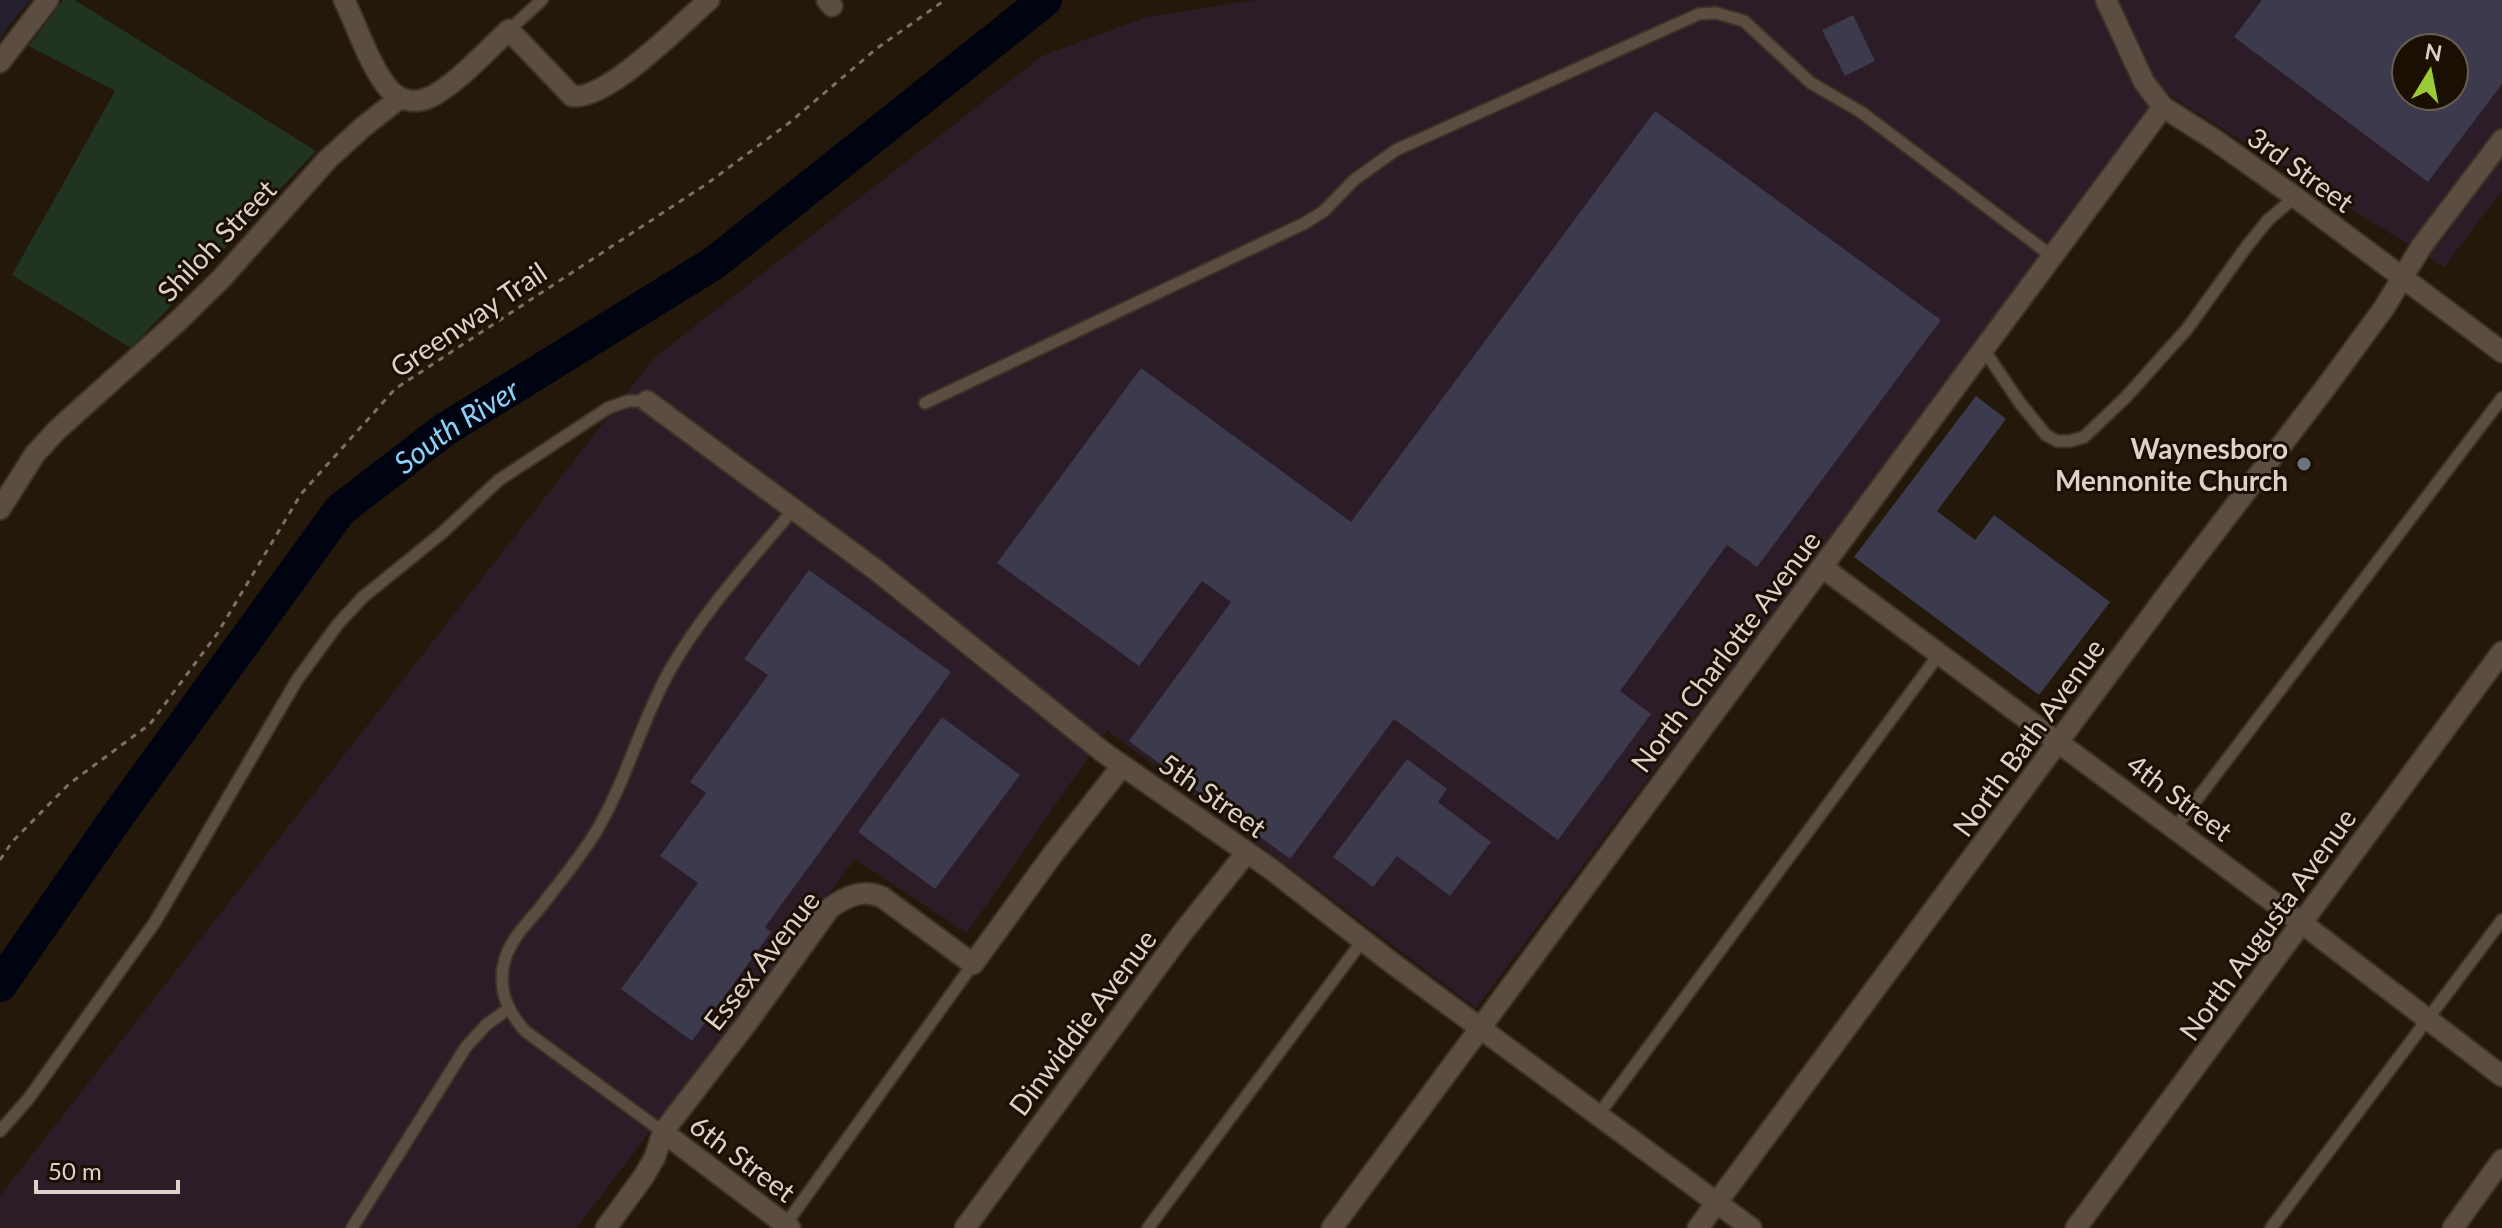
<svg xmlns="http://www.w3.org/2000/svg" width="2502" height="1228" viewBox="0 0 2502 1228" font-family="Lato,sans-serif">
<rect width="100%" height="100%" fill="#24180a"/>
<path fill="#2b1c27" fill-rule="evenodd" d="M1256,0h1246v191l-58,76 -280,-175 -688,916 -369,-278 -140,203 -112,-74 -278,369h-577v-32l654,-838 388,-302 104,-39zM2406,48h48v48h-48z"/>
<path fill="#251e2d" d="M0,0h31l-23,26 -8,14z"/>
<path fill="#213321" d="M63,0h12l241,151 -185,197 -119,-73 103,-184 -86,-45z"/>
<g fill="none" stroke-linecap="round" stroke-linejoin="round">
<path stroke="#000411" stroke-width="34" id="s1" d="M0,985l119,-171 221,-304 104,-80 270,-167 331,-263"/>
</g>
<path fill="#3b3b4d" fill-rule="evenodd" d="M2262,0h240v84l-74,98 -194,-145zM2406,48h48v48h-48z
M1853,15l22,46 -30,15 -23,-46z
M1655,111l286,209 -184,247 -30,-22 -107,146 31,23 -93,126 -164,-121 -104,140 -161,-118 102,-139 -29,-21 -63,85 -142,-103 144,-195 210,154z
M1976,396l30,23 -69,92 38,29 19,-25 116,87 -71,93 -185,-138z
M809,570l142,102 -186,255 6,5 -79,109 -71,-52 77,-106 -38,-27 46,-63 -16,-11 78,-107 -24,-16z
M942,717l78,58 -85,114 -77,-57z
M1407,759l40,30 -9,13 53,40 -41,54 -53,-40 -24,31 -40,-30z"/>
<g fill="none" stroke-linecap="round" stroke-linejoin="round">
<g stroke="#3e3225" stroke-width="15">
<path id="service" d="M509,30l33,-30
M1984,350l36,53 26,32 11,6h13l14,-4 42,-40 61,-68 60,-83 21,-26 27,-23
M925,403l380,-180 19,-12 30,-31 42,-30 303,-136 17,-1 28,8 67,62 50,29 192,145
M2175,828l327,-430
M1599,1114l341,-461
M0,1131l29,-33 126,-176 142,-242 41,-56 25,-27 79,-64 57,-53 109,-72 20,-7h19
M663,1132l-138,-101c-19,-22 -28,-43 -20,-72 6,-19 21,-35 34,-50 20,-26 41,-51 58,-79 30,-51 44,-109 73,-160 33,-58 80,-109 123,-160
M786,1224l187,-260
M352,1228l114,-181 20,-22 22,-16
M1148,1228l215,-288
M2271,1228l231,-308"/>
</g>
<g stroke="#3e3225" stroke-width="24">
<path id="minor" d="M344,0c13,26 26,67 45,89 9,11 26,15 39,9 25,-10 60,-49 81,-68l63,66c35,5 109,-72 137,-96
M827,0l5,6
M2106,0l38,82 19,25 52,33 80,57 207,155
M647,401l229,169 227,182 168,117 121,94 359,265
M0,509l35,-55 22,-24 119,-107 46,-45 105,-118 36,-33 37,-29
M1822,567l341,-460
M663,1132l127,96
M606,1228l38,-52 11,-19 8,-25 84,-109 83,-115c17,-12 32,-19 52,-11l91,67 80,-110 69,-88
M965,1228l218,-296 64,-80
M1698,1228l474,-640 154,-201 58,-79 37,-61 81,-107
M2076,1228l426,-576
M2453,1228l49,-68"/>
</g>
<g stroke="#3e3225" stroke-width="24">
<path id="tertiary" d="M0,62l48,-62
M1332,1228l490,-661 481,357 199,152"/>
</g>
<path stroke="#7b7065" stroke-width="3" stroke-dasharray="6 6" stroke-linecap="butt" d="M0,860l12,-18 57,-58 81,-60 67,-90 84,-140 94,-105 313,-206 81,-60 87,-74 69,-49"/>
<use href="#service" stroke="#5b4d42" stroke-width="11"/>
<use href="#minor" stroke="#5b4d42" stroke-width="20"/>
<use href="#tertiary" stroke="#5b4d42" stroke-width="20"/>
</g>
<circle fill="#6b7280" stroke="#1b0f03" stroke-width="3" cx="2304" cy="464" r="8"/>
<g text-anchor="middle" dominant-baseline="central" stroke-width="6" stroke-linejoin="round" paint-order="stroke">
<g font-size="28" fill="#dbd2c9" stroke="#1b0f03">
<text transform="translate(2301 169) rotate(36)">3rd Street</text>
<text transform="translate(216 240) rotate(-46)">Shiloh Street</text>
<text transform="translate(468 319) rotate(-34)">Greenway Trail</text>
<text transform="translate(1725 651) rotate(-53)">North Charlotte Avenue</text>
<text transform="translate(2028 737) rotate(-54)">North Bath Avenue</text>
<text transform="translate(1213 795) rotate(35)">5th Street</text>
<text transform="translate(2180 797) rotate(37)">4th Street</text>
<text transform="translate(2267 924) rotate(-54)">North Augusta Avenue</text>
<text transform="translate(761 960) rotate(-52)">Essex Avenue</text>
<text transform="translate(1082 1022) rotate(-53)">Dinwiddie Avenue</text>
<text transform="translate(743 1158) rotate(37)">6th Street</text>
</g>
<g font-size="28" font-weight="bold" fill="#dbd2c9" stroke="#1b0f03" text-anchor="end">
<text x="2288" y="448">Waynesboro<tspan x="2288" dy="32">Mennonite Church</tspan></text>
</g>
<g font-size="30" font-style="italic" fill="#8cd0f8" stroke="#1b0f03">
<text stroke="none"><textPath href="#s1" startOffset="728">South River</textPath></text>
</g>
</g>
<g transform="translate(2430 72) rotate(10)"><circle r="38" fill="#1b0f03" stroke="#685d52" stroke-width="2"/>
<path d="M0-6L14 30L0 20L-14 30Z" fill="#9acb34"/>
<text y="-12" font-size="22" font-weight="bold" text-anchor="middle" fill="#dbd2c9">N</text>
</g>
<path d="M36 1180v12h142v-12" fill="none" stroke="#dbd2c9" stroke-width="4"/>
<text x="48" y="1180" font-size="24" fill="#dbd2c9" stroke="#1b0f03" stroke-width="6" paint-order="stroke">50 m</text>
</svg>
